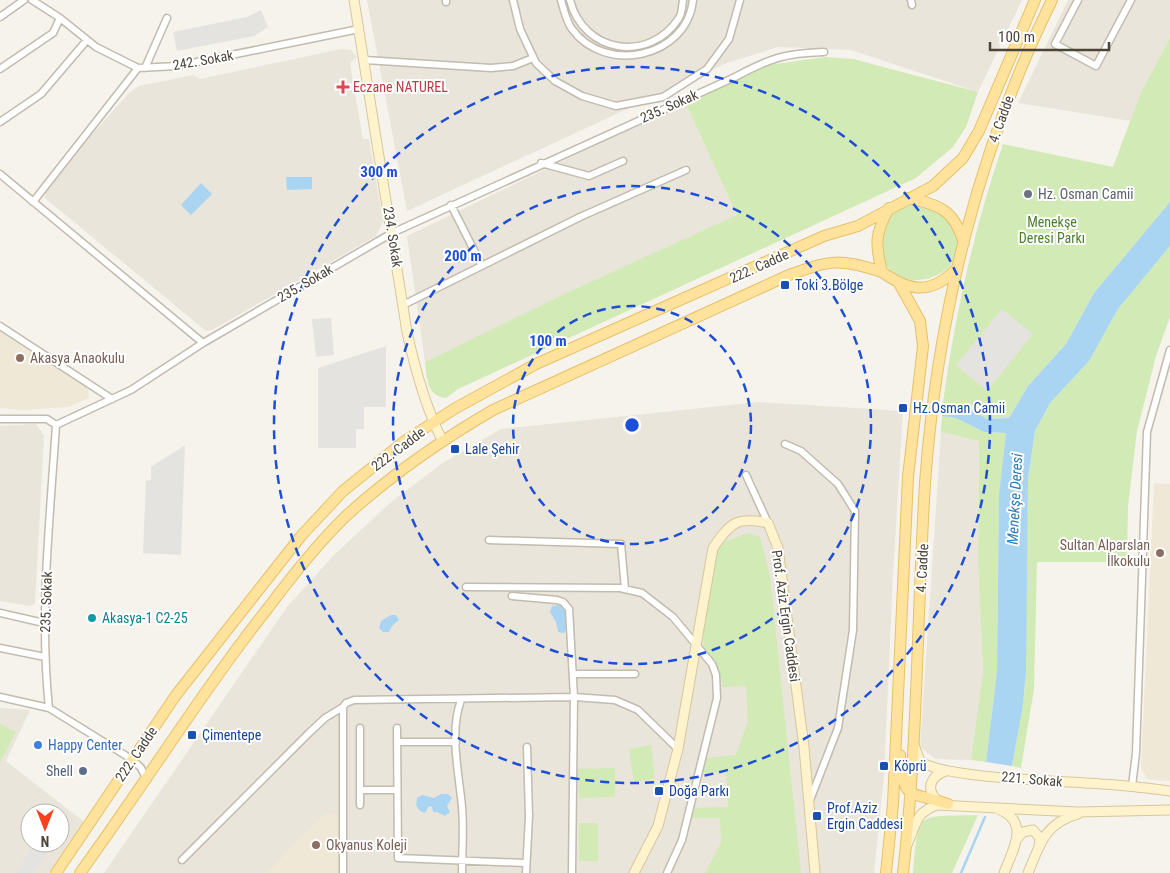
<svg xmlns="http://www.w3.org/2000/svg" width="1170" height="873" viewBox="0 0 1170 873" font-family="'Roboto Condensed',sans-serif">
<rect width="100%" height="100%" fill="#f6f3ec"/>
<path fill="#eae5da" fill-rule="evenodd" d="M367,0h655l-44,92 -127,-42 -73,-3 -51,16 -320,148z
M1068,0h102v38l-29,54 -11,29 -112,-18z
M341,49l10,1 6,7 -7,6 13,76h6l14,83 -7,14 -164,94 -6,1 -161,-133 -1,-10 86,-96 9,-6 54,-11 7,4z
M685,102l52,113 -312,147 -18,-126z
M759,402l144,9 -10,164 -9,201 -10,97h-770l183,-266 48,-53 55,-51 51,-39 60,-35z
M36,424l8,12 -9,168 -6,2 -29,-5v-175z
M941,432l38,9 -1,124 5,106 -12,89 -36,-1 -15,-12z
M0,708l30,2 -24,51 82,64 -39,48h-49zM30,813h30v30h-30z"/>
<path fill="#efe8d6" d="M0,331l88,57 1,10 -21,9 -45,3 -23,-2z
M1154,483l16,1v297l-23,-2 -6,-11z
M330,813l6,1 2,3 1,56h-72l55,-57z"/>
<path fill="#d2eab5" d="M1170,38v164l-76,91 -28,51 -38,42 -19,32 -22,1 -27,-15 -17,-1c12,-89 31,-174 60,-259l110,23 28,-75z
M825,57l28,2 125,33 -12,35 -13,20 -37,31 -458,211 -12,9c-19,-2 -19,-19 -21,-36l148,-72 164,-75 -52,-113 84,-37z
M905,202l38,7c4,7 12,15 15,23 14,44 -61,70 -77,23 -4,-9 3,-28 4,-38z
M1170,246v71l-14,39 -19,75 -9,75 -1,56h-90l-3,127 -13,79 -9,-2 13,-78 3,-209 7,-48 15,-28 39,-42 29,-52z
M942,416l14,2 28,14 22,1 -7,61 -2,177 -11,91 -15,-2 12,-89 -5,-106 1,-124 -38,-9z
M749,533l11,4 10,39 31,297h-96l16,-30 -1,-25h-28l3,-10 33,-1 -2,-35 -23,1 4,-15 29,-3 12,-34 -2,-35 -24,1c0,-25 -15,-24 -18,-41 -3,-11 10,-86 15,-99l5,-5z
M0,724l16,8 -16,30z
M651,745l4,33 -21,4 -5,-33z
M615,768v29l-36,1 -1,-29z
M978,815l-26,58h-39c6,-64 2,-56 65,-58z
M579,823h19v38h-19z"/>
<path fill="#e5e3e0" d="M261,10l7,17 -14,9 -77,15 -4,-19 74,-15z
M1002,309l31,25 -46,57 -31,-26z
M331,318l3,37 -18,2 -4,-38z
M386,346v61h-22v22h-8v19h-38v-80z
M185,445l-4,110 -38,-2 3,-72 5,-1v-13z
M35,843h20l-21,30h-19z"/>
<path fill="#a9d4f2" d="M286,177h26v12l-25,1z
M201,183l11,11 -21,21 -10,-10z
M1170,202v44l-52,63 -29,52 -39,42 -15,28 -7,48 -2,193 -3,32 -11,62 -26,-4 11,-91 2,-177 7,-61 -22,-1 -28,-14 -14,-2 1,-13 17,1 27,15 22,-1 19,-32 38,-42 28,-51z
M559,605c10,8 12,17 5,28l-6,-1 -2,-10 -6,-10 2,-6z
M391,615h5l3,5 -7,6 -3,6h-6l-4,-4 2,-7z
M441,794h7l4,4 -5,8 3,6 -5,4 -8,-4h-4l-1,-5 -3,-1 -4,7 -5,-2 -4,-6 1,-7 5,-3 12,3z"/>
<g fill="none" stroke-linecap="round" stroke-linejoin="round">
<path stroke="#a9d4f2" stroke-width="2.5" d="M961,873l24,-56"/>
<g stroke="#c2bbae" stroke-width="9">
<path id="street" d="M32,0l28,18 36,29 42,21 39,-2 182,-37
M446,0v2
M513,0l7,29 16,34 19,18 27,15 34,10 47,-9 44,-28 22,-30 11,-39
M561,0c3,10 5,21 11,29 33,46 115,29 121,-29
M570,0c13,53 79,64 109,18 3,-4 3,-12 4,-18
M911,0l1,5
M1078,0l-23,44 41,22 35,-66
M0,17l24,-17
M365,60l126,8 22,-2 20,-8
M145,68l22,-50
M0,69l53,-36 7,-15
M0,122l41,-28 46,-54
M541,163l48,13 34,-15
M0,174l203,169
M33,202l105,-134
M451,205l31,61
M403,305l177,-88 106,-47
M0,326l112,73
M0,419h47l9,6
M785,444l16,7 37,33 17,27 -2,119 -15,98 -28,72
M746,475l22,48
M489,540l132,4 4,45
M466,587l154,1 22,5 31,24 39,47 4,11 1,23 -35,142 -15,33
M512,596l45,4 6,2 6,7 5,88 -2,176
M0,613l44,10
M0,648l45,9
M573,674h62
M0,697l49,11 84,52 8,8 6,12
M461,700c-12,33 -2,73 1,107 2,22 0,44 0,66
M49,708c-10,-94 1,-189 7,-283l75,-35 72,-47 189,-110 343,-156c34,-18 49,-24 89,-25
M360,728v62h37
M397,728l1,130 127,5
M397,742h59
M1132,786l4,-33 11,-321 23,-82
M360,790v15
M182,860l127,-127 16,-15 18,-11
M343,873v-166l3,-4 8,-3 220,-3 41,3 23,10 40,39
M526,873l3,-57 -2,-69"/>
</g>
<g stroke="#d6c79b" stroke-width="11">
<path id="secondary" d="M354,0l53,332c8,37 18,74 35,108
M914,745l6,16c23,18 147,20 181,23 23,1 46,4 69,7
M937,800c-12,-12 -6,-24 9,-29
M998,809c33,13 15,40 6,64
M1016,840l7,-8 10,-2 7,8 -1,8
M907,845c9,-19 7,-32 30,-40l141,7 92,-2
M634,873l24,-47 20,-77 35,-201c17,-25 24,-32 55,-25l10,25 26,199 11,126
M1028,873c12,-29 17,-50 50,-59"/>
</g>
<g stroke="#e6c16a" stroke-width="12">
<path id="primary" d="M908,198c32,7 46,12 56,45
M889,208c-14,25 -14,36 -7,64 28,20 50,23 75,-4
M900,755c4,48 8,35 48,49
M56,873l120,-178 125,-159 42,-45 62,-50 49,-32 82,-45 288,-128 34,-10 75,-40 30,-28 16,-27 56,-131
M80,873c64,-88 121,-180 188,-265 24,-32 49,-64 78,-92 45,-41 94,-75 147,-106l296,-135c42,-15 49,-17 93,-3
M886,873l7,-69 15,-327 15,-131 -3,-25 -20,-36
M903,873c15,-129 14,-260 22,-390 12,-166 53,-333 127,-483"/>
</g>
<use href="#street" stroke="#fff" stroke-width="6"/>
<use href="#secondary" stroke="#fff3cd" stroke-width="9"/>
<use href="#primary" stroke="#ffe39c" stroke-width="10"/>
</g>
<g fill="none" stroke="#1d4ed8" stroke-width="2.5" stroke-dasharray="9 6">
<circle cx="632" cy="425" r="119"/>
<circle cx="632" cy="425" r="239"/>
<circle cx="632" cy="425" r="358"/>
</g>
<path fill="#e0444e" stroke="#fff" stroke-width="2" d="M340.5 79.5h5v5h5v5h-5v5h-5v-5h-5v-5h5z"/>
<circle fill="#6b7280" stroke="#fff" stroke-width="2" cx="1028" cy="194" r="5"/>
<g fill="#1a4fb4" stroke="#fff" stroke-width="2">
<rect x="780" y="280" width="10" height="10" rx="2.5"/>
<rect x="898" y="403" width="10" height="10" rx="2.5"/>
<rect x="450" y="444" width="10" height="10" rx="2.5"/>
<rect x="187" y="730" width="10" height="10" rx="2.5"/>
<rect x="879" y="761" width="10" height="10" rx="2.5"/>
<rect x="654" y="786" width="10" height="10" rx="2.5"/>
<rect x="812" y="811" width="10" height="10" rx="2.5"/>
</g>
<g fill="#8d6e63" stroke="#fff" stroke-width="2">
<circle cx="20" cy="358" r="5"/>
<circle cx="1160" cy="553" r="5"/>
<circle cx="316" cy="845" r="5"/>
</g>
<circle fill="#0f9aa8" stroke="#fff" stroke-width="2" cx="92" cy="618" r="5"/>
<circle fill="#3f7fe0" stroke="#fff" stroke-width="2" cx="38" cy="745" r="5"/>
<circle fill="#5c6f8a" stroke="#fff" stroke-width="2" cx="83" cy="771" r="5"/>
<g text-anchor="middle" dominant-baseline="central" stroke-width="4" stroke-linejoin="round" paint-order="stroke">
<g font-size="14" fill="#4b4439" stroke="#fff">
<text transform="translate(203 60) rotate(-10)">242. Sokak</text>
<text transform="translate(669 106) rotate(-24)">235. Sokak</text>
<text transform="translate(1001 119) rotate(-70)">4. Cadde</text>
<text transform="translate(393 237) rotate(81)">234. Sokak</text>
<text transform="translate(759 266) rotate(-24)">222. Cadde</text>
<text transform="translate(305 283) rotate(-30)">235. Sokak</text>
<text transform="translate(398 449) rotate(-37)">222. Cadde</text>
<text transform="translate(922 568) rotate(-87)">4. Cadde</text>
<text transform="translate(46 602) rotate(-88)">235. Sokak</text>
<text transform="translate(786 616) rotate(82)">Prof. Aziz Ergin Caddesi</text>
<text transform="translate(136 754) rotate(-56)">222. Cadde</text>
<text transform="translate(1032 779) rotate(5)">221. Sokak</text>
</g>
<g font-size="14" fill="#be3a42" stroke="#fff" text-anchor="start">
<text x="353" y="87">Eczane NATUREL</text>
</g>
<g font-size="14" fill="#5b616d" stroke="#fff" text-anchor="start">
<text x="1038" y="194">Hz. Osman Camii</text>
</g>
<g font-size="14" fill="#4a7f2a" stroke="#fff">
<text x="1052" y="222">Menekşe<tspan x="1052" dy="16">Deresi Parkı</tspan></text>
</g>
<g font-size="14" fill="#164399" stroke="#fff" text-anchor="start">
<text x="795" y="285">Toki 3.Bölge</text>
<text x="913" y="408">Hz.Osman Camii</text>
<text x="465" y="449">Lale Şehir</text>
<text x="202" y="735">Çimentepe</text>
<text x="894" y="766">Köprü</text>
<text x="669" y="791">Doğa Parkı</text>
<text x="827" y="808">Prof.Aziz<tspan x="827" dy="16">Ergin Caddesi</tspan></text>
</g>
<g font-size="14" fill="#785e54" stroke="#fff" text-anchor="start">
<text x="30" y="358">Akasya Anaokulu</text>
<text x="1150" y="545" text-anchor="end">Sultan Alparslan<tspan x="1150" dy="16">İlkokulu</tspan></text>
<text x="326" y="845">Okyanus Koleji</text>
</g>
<g font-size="14" fill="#0d838f" stroke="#fff" text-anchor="start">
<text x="102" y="618">Akasya-1 C2-25</text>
</g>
<g font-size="14" fill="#366cbe" stroke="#fff" text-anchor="start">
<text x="48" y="745">Happy Center</text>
</g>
<g font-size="14" fill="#4e5e75" stroke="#fff" text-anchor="end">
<text x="73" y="771">Shell</text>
</g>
<g font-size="15" font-style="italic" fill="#2e7ab2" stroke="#fff">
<text transform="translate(1015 499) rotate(-87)">Menekşe Deresi</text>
</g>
</g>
<circle cx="632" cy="425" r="8" fill="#1d4ed8" stroke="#fff" stroke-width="2.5"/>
<g font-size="15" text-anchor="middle" font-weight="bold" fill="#1d4ed8" stroke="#fff" stroke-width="4" stroke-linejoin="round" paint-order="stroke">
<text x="379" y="177">300 m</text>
<text x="463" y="261">200 m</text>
<text x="548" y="346">100 m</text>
</g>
<g transform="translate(45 828) rotate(180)"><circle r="24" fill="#ffffff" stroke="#b7b4b0"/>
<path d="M0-4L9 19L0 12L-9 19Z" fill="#fc3f1d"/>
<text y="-8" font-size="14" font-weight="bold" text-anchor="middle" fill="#4b4439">N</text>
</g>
<path d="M990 42v8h119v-8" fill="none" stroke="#4b4439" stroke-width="2.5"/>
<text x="998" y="42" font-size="15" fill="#4b4439" stroke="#ffffff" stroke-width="4" paint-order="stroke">100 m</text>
</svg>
